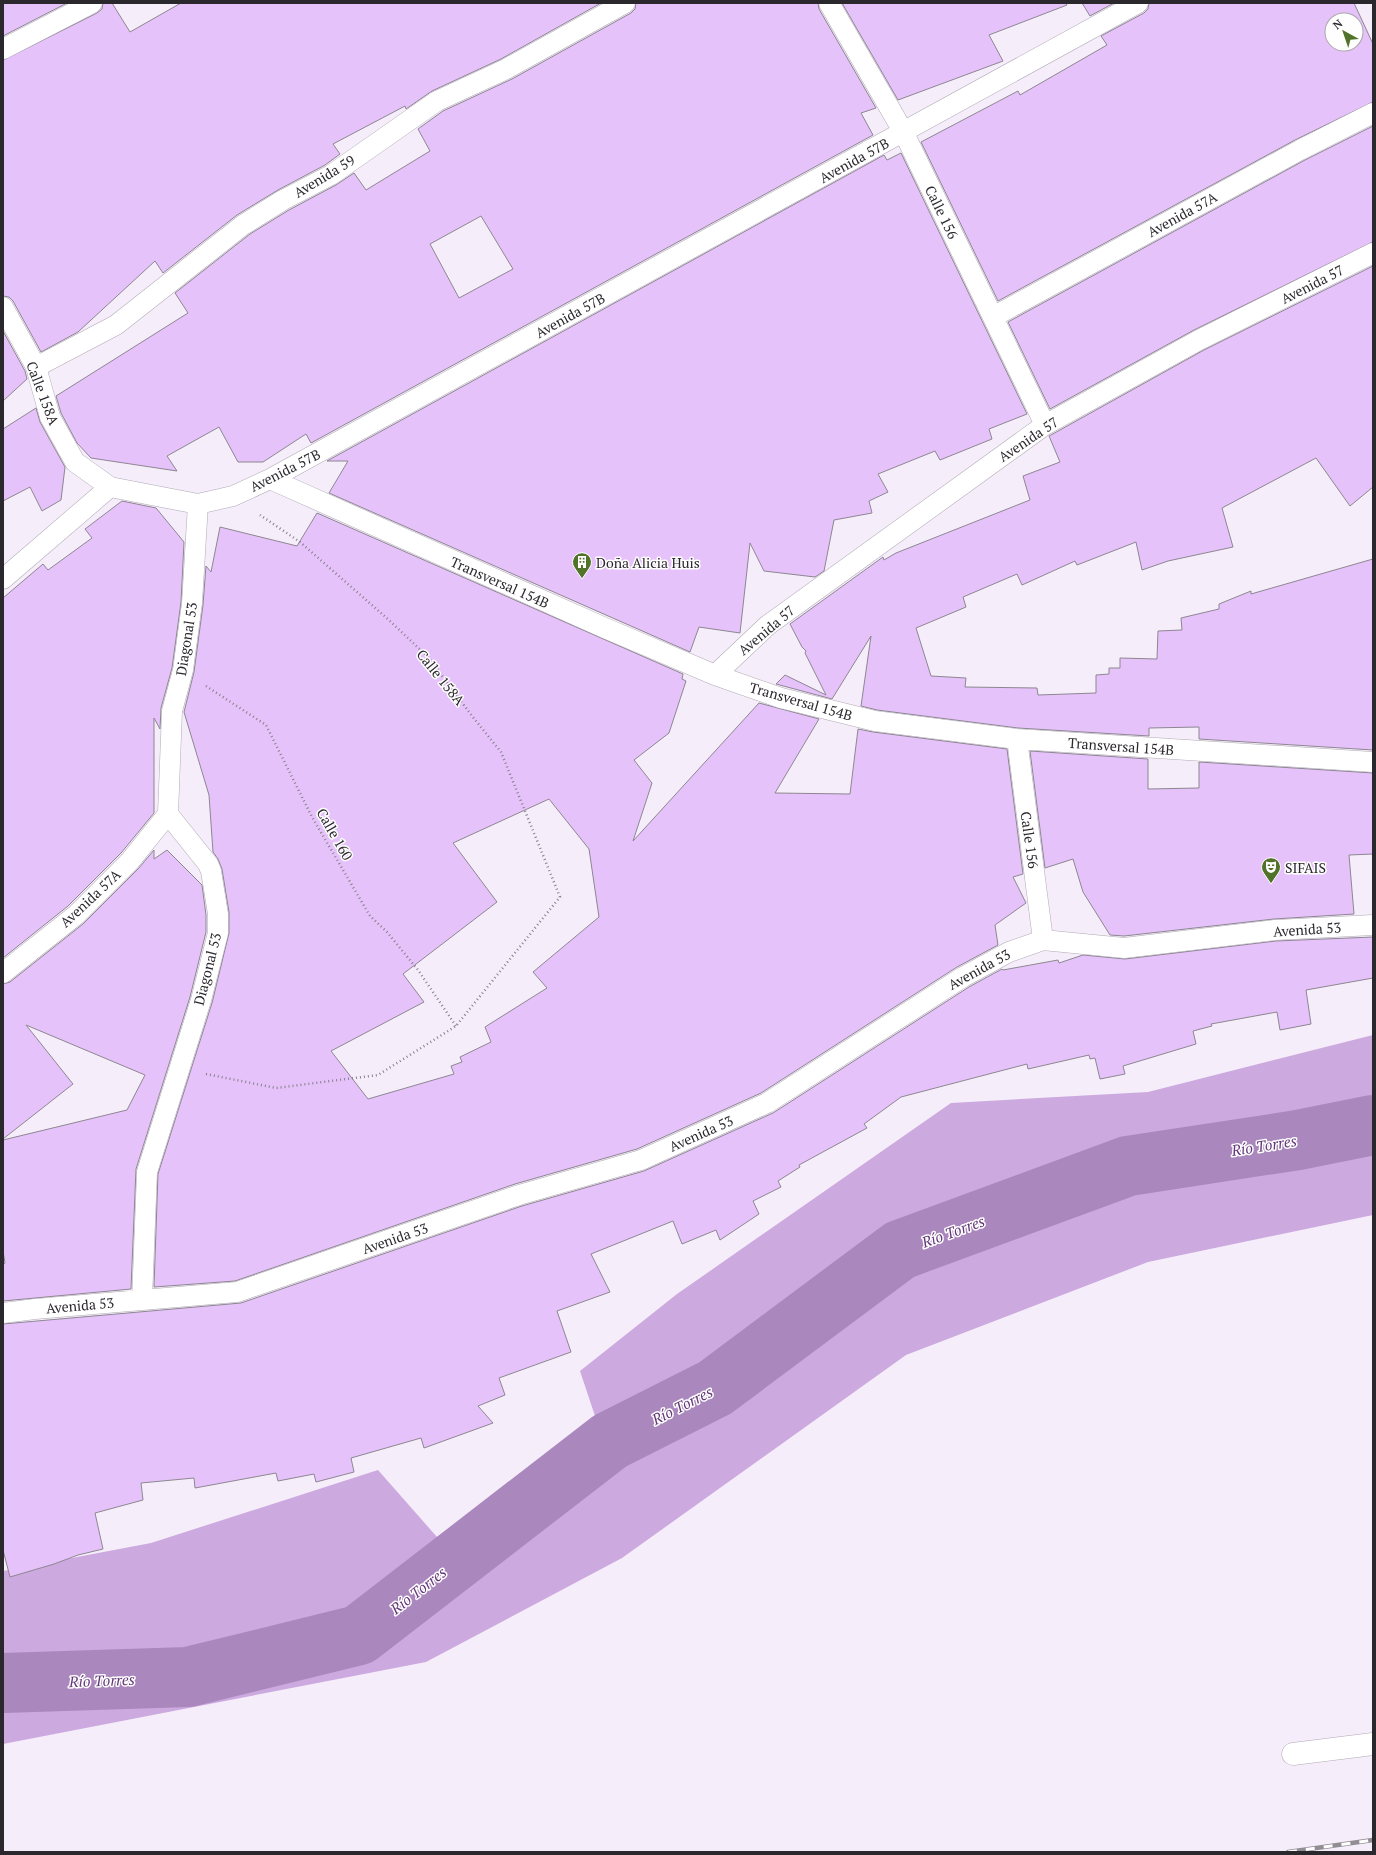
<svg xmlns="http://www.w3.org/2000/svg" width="1376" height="1855" viewBox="0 0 1376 1855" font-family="'PT Serif',serif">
<rect width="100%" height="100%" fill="#f5edf9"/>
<path fill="#cca9df" d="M1373,1035v180l-225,47 -242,93 -284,203 -196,104 -423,82v-173l148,-28 227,-73 59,67 160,-115 -17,-51 97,-77 274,-191 197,-11z"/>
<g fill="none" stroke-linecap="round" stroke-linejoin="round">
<path stroke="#aa88bd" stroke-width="60" d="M3,1683l185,-6 171,-42 251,-194 105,-53 185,-138 228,-84 170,-26 75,-15"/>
</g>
<path fill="#e6c2fb" stroke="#8d8791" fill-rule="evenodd" d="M3,3h64l-64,33z
M103,3h9l18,29 51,-29h420l-100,56 -69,32 -26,18 -1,-3 -72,38 7,10 -15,11 -47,25 -41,25 -74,58 -8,-12 -77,71 -37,20 -28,-51 -4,-4 -6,-1v-236l94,-47 5,-4z
M636,3h182l1,6 57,99 -15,5 12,22 -562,308 -5,-9 -43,28h-25l-19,-35 -52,29 10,15 -86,-13 -14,-15 -16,-30 -5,-17 132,-83 -13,-20 75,-59 39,-24 47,-25 18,-12 12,17 64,-39 -12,-22 25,-18 69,-32 119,-66 4,-4zM481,216l32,53 -54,29 -29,-54z
M842,3h224l1,2 -78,30 14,26 -105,39z
M1082,3h32l-24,13z
M1149,3h205l19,41v58l-78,38 -297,161 -77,-159 97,-51 2,4 87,-50 -6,-9 43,-23 4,-4zM1332,20h24v24h-24z
M1373,126v116l-179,88 -144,79 -42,-87 297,-162z
M901,153l126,261 -38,15 3,10 -52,21 -5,-9 -57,23 10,18 -19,9 3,12 -38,7 -10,51 -9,6 -51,-6 -14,-28 -10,90 -41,-6 -9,25 -361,-159 19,-32h-21l557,-306 3,5z
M1373,266v221l-23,19 -34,-48 -94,50 11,39 -65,14 -26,9 -6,-28 -59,23 -2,-4 -53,24 -5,-11 -54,23 3,10 -50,21 15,48 35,2 -1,9 72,1 1,7 58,-2v-18l13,-1v-6h11v-10l37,1 1,-28 24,-1 -1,-12 38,-9v-5l32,-13v3l122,-35v191l-174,-11v-12l-50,1v8l-131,-8 -141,-18 -16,-4 10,-70 -39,63 -56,-15 9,-9 41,20 -21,-42 1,-2 -4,-4 -12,-23 93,-67 1,3 12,-7 134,-53 -7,-24 37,-14 -11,-26 2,-1 153,-85z
M3,331l22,40 2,8 -24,22z
M36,408l4,14 25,45 -4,33 -19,11 -12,-24 -27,14v-72z
M122,501l34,7 28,34 -3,60 -9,66 -11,40 -1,21 -6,-11v95l-33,40 -53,53 -65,52v-360l40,-34 5,6 44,-32 -7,-9z
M317,513l366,161 -1,5 4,2 -17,52 -35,27 18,23 -19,58 126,-138 60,16 -44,74 75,1 8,-65 15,3 134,17 16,125 -10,3 13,26 -31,22 3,20 -41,22 -196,126 -124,56 -122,35 -280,97 -81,6 4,-113 54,-171 17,-70v-21l-7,-43 -4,-10 -5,-7 -4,-57 -25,-83 10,-40 9,-67 3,-39 5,6 9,-45 77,19zM549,799l40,50 10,68 -66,55 14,16 -62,39 6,15 -31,15 2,5 -11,4 3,8 -86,25 -37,-48 93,-49 -21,-28 94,-72 -44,-59z
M1030,751l118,8v30l51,-1v-26l174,11v81l-24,1 5,59 -80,5 -150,17 -14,-1 -27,-43 -10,-33 -28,9z
M154,850v9l13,-9 35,35 4,30v17l-16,65 -54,172 -5,120 -128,12v-36l2,-2 -2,-12v-111l124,-30 18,-35 -119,-50 47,59 -70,55v-155l7,-2 73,-58 55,-55z
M1373,937v41l-67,12 5,34 -31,6 -3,-18 -66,12 1,2 -19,5 3,13 -73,22 2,8 -25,5 -5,-21 -5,1 -1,-4 -61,14 -1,-5 -126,33 -37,27 3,4 -68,37 1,2 -22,14 3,6 -28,14 6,13 -39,26 -4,-10 -34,14 -9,-23 -82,33 19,38 -53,19 14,41 -72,26 6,17 -27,11 15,17 -69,25 -3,-10 -70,20 3,14 -38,10 -2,-8 -36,7 -2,-8 -81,15 -1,-10 -53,5 2,17 -48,13 8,36 -25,6 -24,9 -44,13 -7,-27v-226l238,-21 281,-97 122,-35 129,-58 196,-126 33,-18 1,1 55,-10 1,3 24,-8 42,4 151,-18z"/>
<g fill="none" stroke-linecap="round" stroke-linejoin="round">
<g stroke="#b1aab6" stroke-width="21">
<path id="service" d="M829,3l75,130 141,292
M3,49l89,-46
M3,307l33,60 14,50 25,45 35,25 88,17 35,-8 37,-17 868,-476
M993,317l307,-167 73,-37
M36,367l80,-42 127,-100 40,-25 48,-25 106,-74 69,-32 119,-66
M270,479l335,149 110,47 66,23 94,23 142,18 356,23
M3,579l107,-92
M715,675l53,-50 277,-200 154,-85 174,-87
M1017,739l26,201
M3,973l73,-58 54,-54 38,-47
M142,1300l5,-128 54,-172 17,-67v-19l-7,-43 -3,-7 -40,-50 4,-103 11,-41 9,-67 6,-99
M3,1313l32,-4 202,-17 282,-97 122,-35 126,-57 196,-126 46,-25 34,-12 81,8 151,-18 98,-5"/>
</g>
<g stroke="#b1aab6" stroke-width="23">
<path id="minor" d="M1293,1754l80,-10"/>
</g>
<path stroke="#87828a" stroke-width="2.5" stroke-dasharray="1 3" stroke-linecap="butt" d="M206,686l60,39 46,92 58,99 17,16 31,38 38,56
M206,1074l70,14 102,-13 78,-49 104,-129 -59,-145 -29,-36 -44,-59 -39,-37 -89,-78 -40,-27"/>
<use href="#service" stroke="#fff" stroke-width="20"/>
<use href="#minor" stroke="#fff" stroke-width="22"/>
<g stroke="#928c95" stroke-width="4.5">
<path id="rail" d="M1288,1852l85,-12"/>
</g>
<use href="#rail" stroke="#fefefe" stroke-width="3" stroke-dasharray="9" stroke-linecap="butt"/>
</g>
<defs>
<g id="building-pin" transform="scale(1)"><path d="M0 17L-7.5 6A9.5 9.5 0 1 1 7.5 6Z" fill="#517229" stroke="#fefefe"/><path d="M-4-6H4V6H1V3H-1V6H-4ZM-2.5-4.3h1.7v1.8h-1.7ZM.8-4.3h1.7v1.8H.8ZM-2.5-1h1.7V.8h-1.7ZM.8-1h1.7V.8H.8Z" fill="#fff"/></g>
<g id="theatre-pin" transform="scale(1)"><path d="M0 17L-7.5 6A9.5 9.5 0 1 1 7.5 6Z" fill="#517229" stroke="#fefefe"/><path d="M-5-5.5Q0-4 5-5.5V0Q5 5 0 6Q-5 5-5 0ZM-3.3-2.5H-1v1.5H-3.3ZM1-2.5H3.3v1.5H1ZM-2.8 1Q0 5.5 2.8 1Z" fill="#fff"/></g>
</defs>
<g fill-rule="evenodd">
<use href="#building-pin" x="582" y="562"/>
<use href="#theatre-pin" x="1271" y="867"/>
</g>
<g text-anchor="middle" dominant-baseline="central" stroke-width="3" stroke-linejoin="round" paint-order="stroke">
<g font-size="14" fill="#2b282d" stroke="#fefefe">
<text transform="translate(854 160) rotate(-29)">Avenida 57B</text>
<text transform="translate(324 176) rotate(-31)">Avenida 59</text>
<text transform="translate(942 212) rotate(64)">Calle 156</text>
<text transform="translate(1182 214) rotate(-29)">Avenida 57A</text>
<text transform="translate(1312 284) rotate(-27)">Avenida 57</text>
<text transform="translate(570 315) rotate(-29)">Avenida 57B</text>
<text transform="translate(43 393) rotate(69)">Calle 158A</text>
<text transform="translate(1028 439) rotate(-34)">Avenida 57</text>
<text transform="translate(285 470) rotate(-27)">Avenida 57B</text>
<text transform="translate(500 582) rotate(24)">Transversal 154B</text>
<text transform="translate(766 630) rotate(-40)">Avenida 57</text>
<text transform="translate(186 639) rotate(-81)">Diagonal 53</text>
<text transform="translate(441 677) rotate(51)">Calle 158A</text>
<text transform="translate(801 701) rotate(16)">Transversal 154B</text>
<text transform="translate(1121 746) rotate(4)">Transversal 154B</text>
<text transform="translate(335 834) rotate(60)">Calle 160</text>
<text transform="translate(1030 840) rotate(82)">Calle 156</text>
<text transform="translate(90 898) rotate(-43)">Avenida 57A</text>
<text transform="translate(1307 929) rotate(-4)">Avenida 53</text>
<text transform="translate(207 969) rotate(-76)">Diagonal 53</text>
<text transform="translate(979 969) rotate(-29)">Avenida 53</text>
<text transform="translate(701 1133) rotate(-24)">Avenida 53</text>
<text transform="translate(395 1238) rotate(-19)">Avenida 53</text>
<text transform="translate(80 1305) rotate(-5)">Avenida 53</text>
</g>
<g font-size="14" fill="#2b282d" stroke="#fefefe" text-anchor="start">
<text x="596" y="562">Doña Alicia Huis</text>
<text x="1285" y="867">SIFAIS</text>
</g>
<g font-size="15" font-style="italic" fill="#633779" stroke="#fefefe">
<text transform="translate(1264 1145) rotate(-9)">Río Torres</text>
<text transform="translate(953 1231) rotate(-20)">Río Torres</text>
<text transform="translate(682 1405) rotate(-27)">Río Torres</text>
<text transform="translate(418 1590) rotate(-38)">Río Torres</text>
<text transform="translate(102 1680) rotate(-2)">Río Torres</text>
</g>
</g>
<rect width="1376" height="1855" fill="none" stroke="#2b282d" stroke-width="8"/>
<g transform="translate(1344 32) rotate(320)"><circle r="19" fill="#fefefe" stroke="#aaa8aa"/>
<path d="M0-3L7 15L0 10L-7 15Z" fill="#517229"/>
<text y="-6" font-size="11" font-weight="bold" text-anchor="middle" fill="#2b282d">N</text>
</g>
</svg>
